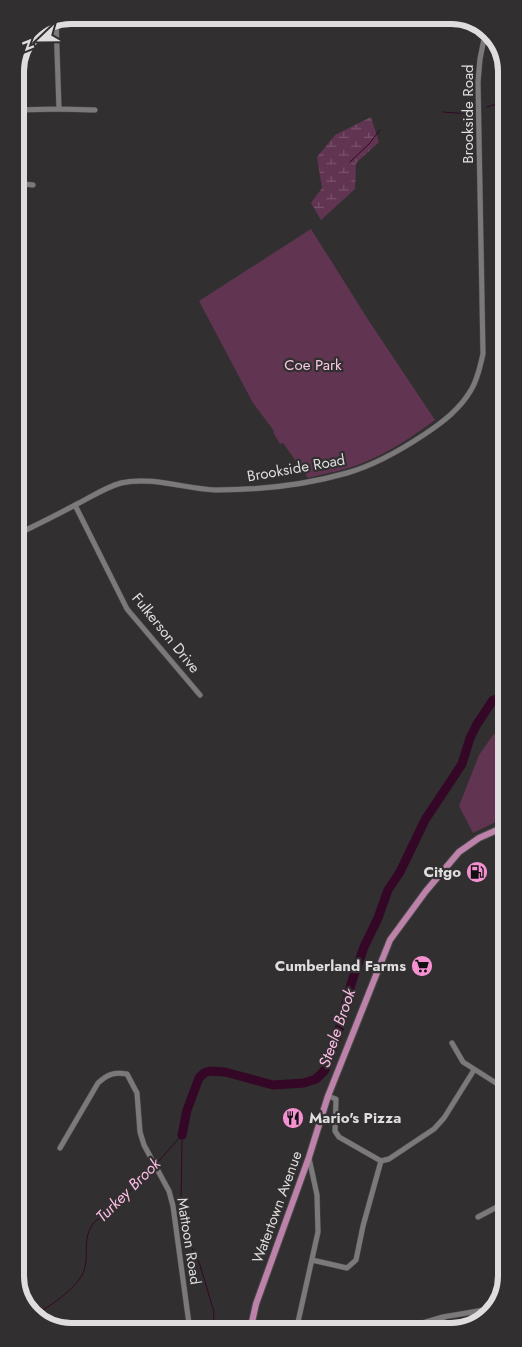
<svg xmlns="http://www.w3.org/2000/svg" width="522" height="1347" viewBox="0 0 522 1347" font-family="Jost,sans-serif">
<defs>
<pattern id="wetland-marsh" width="20" height="14" patternUnits="userSpaceOnUse" patternTransform="scale(1.25)"><rect width="20" height="14" fill="#613552"/><path d="M1 5h8M5 5V1M11 12h8M15 12V8" fill="none" stroke="#77526a"/></pattern>
</defs>
<rect width="100%" height="100%" fill="#312f30"/>
<path fill="url(#wetland-marsh)" d="M371,117l8,25 -23,21 -1,26 -34,31 -10,-17 11,-15 -5,-31 18,-22z"/>
<path fill="#613552" d="M311,229l58,92 66,99c-22,16 -45,32 -70,42 -18,8 -38,11 -57,16l-25,-35 -3,1 -7,-12 1,-1 -21,-28 -54,-102z
M506,728v89l-33,16 -14,-27 20,-51 14,-20z"/>
<g fill="none" stroke-linecap="round" stroke-linejoin="round">
<path stroke="#340727" stroke-width="1" d="M487,107l18,-6
M443,112l28,2 3,-1
M350,162l19,-18 11,-14
M182,1136l-1,74 3,21 16,34 14,47 -1,19
M156,1164l26,-29
M33,1315c16,-7 49,-30 52,-48 3,-12 -1,-27 5,-38 4,-10 15,-13 23,-20 14,-13 26,-29 40,-42"/>
<path stroke="#340727" stroke-width="9" d="M182,1135l5,-25 12,-32 5,-5 6,-2 15,1 48,13 31,-2 12,-4 9,-9 12,-33 15,-56 12,-34 14,-29 10,-28 12,-18 25,-52 37,-56 8,-26 7,-14 16,-24 13,-4"/>
<g stroke="#4c4a4b" stroke-width="6">
<path id="minor" d="M56,21l3,88
M29,37l27,-1
M15,110l44,-1 36,1
M15,183l18,2
M75,505l52,104 73,86
M16,535c20,-10 41,-20 61,-31 14,-7 29,-17 44,-21 30,-7 65,6 95,7 43,0 89,-5 131,-17 28,-8 54,-23 78,-39 18,-12 35,-25 46,-44 7,-11 9,-24 12,-36l-5,-272 2,-23 6,-30
M452,1043l11,19 44,28
M328,1096l8,3 -1,32 4,6 42,24
M60,1148l38,-65c10,-9 16,-11 29,-9l10,19 3,39 4,13 25,46 4,15 17,125
M478,1217l19,-10 10,-1
M17,1229l3,5 -3,8
M312,1260l35,8 9,-8 7,-34 18,-65 8,-2 45,-30 10,-11 30,-48
M443,1317v13
M399,1330l44,-13 53,-9
M296,1331l22,-99 -1,-37 -8,-37"/>
</g>
<g stroke="#4c4a4b" stroke-width="8">
<path id="major" d="M250,1331l6,-27 53,-147 19,-61 62,-156 36,-49 33,-39 20,-14 27,-12"/>
</g>
<use href="#minor" stroke="#7c797b" stroke-width="5"/>
<use href="#major" stroke="#bd82a9" stroke-width="6"/>
</g>
<defs>
<g id="fuel-disc" transform="scale(1.125)"><circle r="9.5" fill="#f590d1" stroke="#312f30"/><path d="M-5.5-6h7V0h2V4h1.3V-2.5L3-4.5l.8-.8L6-3V5H2.5V1h-1V6h-7ZM-4.2-4.7v3.2H.2V-4.7Z" fill="#111"/></g>
<g id="supermarket-disc" transform="scale(1.125)"><circle r="9.5" fill="#f590d1" stroke="#312f30"/><path d="M-6-5.5h2.5l.6 2H6L4.5 2H-2.5L-4.4-4H-6ZM-1.5 3.2a1.3 1.3 0 1 0 .1 0ZM3 3.2a1.3 1.3 0 1 0 .1 0Z" fill="#111"/></g>
<g id="restaurant-disc" transform="scale(1.125)"><circle r="9.5" fill="#f590d1" stroke="#312f30"/><path d="M-5-6h1v4h1v-4h1v4h1v-4h1v5L-1.5 .5V6h-2V.5L-5-1ZM5-6V6H3V1.5H1.5Q1.5-4 5-6Z" fill="#111"/></g>
</defs>
<g fill-rule="evenodd">
<use href="#fuel-disc" x="477" y="872"/>
<use href="#supermarket-disc" x="422" y="966"/>
<use href="#restaurant-disc" x="293" y="1118"/>
</g>
<g text-anchor="middle" dominant-baseline="central" stroke-width="4.5" stroke-linejoin="round" paint-order="stroke">
<g font-size="15" fill="#dfddde" stroke="#312f30">
<text transform="translate(468 114) rotate(-90)">Brookside Road</text>
<text transform="translate(296 468) rotate(-10)">Brookside Road</text>
<text transform="translate(166 633) rotate(51)">Fulkerson Drive</text>
<text transform="translate(277 1207) rotate(-70)">Watertown Avenue</text>
<text transform="translate(189 1241) rotate(81)">Mattoon Road</text>
</g>
<g font-size="15" fill="#f8c7e4" stroke="#312f30">
<text x="313" y="365">Coe Park</text>
</g>
<g font-size="15" font-weight="bold" fill="#dfddde" stroke="#312f30" text-anchor="end">
<text x="461" y="872">Citgo</text>
<text x="406" y="966">Cumberland Farms</text>
<text x="309" y="1118" text-anchor="start">Mario's Pizza</text>
</g>
<g font-size="16" font-style="italic" fill="#fdbce4" stroke="#312f30">
<text transform="translate(337 1028) rotate(-71)">Steele Brook</text>
<text transform="translate(128 1190) rotate(-45)">Turkey Brook</text>
</g>
</g>
<path d="M0 0H522V1347H0ZM71 24H451A47 47 0 0 1 498 71V1276A47 47 0 0 1 451 1323H71A47 47 0 0 1 24 1276V71A47 47 0 0 1 71 24Z" fill="#312f30" fill-rule="evenodd"/>
<path fill="none" stroke="#dfddde" stroke-width="6" d="M71 24H451A47 47 0 0 1 498 71V1276A47 47 0 0 1 451 1323H71A47 47 0 0 1 24 1276V71A47 47 0 0 1 71 24Z"/>
<g transform="translate(40 40) rotate(248)" stroke="#312f30" stroke-width="4" paint-order="stroke">
<path d="M0-4L9 19L0 12L-9 19Z" fill="#dfddde"/>
<text y="-8" font-size="14" font-weight="bold" text-anchor="middle" fill="#dfddde">N</text>
</g>
</svg>
